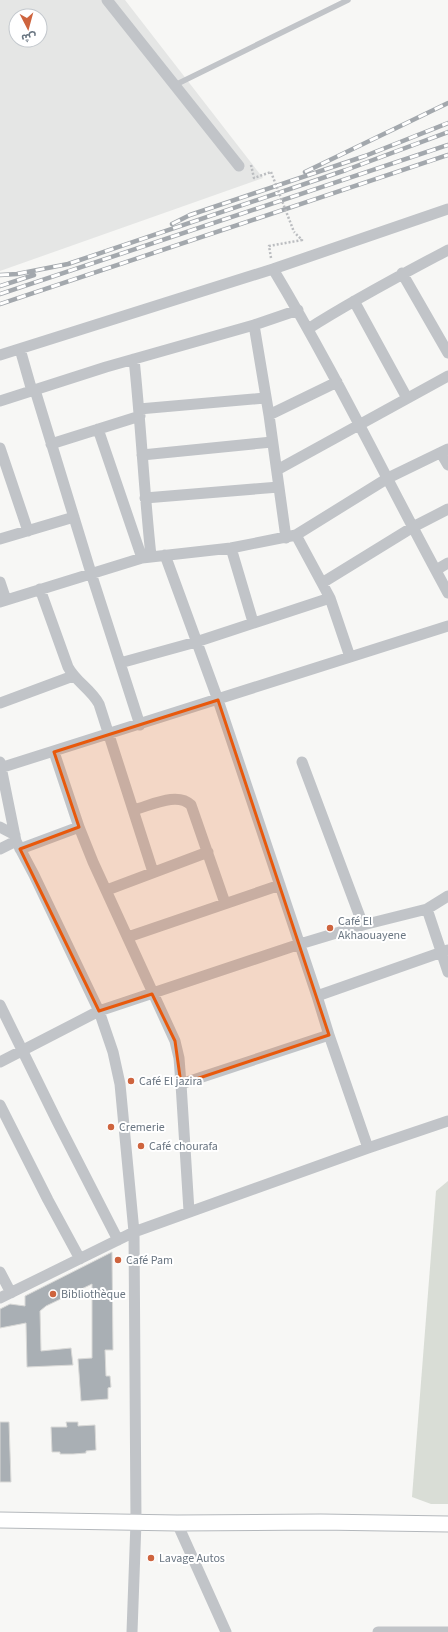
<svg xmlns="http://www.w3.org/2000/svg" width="448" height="1632" viewBox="0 0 448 1632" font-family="'Source Sans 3','Noto Sans Arabic',sans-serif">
<rect width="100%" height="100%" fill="#f7f7f5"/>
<path fill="#e5e6e5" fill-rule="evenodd" d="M0,0h125l138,178 -263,93zM16,16h24v24h-24z"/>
<path fill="#d9ddd6" d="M448,1181v323h-17l-19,-7 24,-306z"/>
<path fill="#a9afb4" stroke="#d9d9d7" d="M112,1252l1,98h-8l1,26h4l1,11 -3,1v11l-27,2 -3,-42 14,-1v-74l-46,22 -6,5 1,40 30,-3 2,17 -46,2 -1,-44 -26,5v-19l10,-5 15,2v-10z
M0,1422h9l2,60h-11z
M66,1422h12v4l17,-1 1,25 -10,1v2l-13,1h-13v-2h-8l-1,-25h16z"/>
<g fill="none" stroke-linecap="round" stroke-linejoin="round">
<g stroke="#b4b8bc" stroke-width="17">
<path id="secondary" d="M0,1520l177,3 144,-1 127,2"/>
</g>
<path stroke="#bbbdc0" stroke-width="2.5" stroke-dasharray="2 2" stroke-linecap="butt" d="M251,165l3,13 17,-6
M271,258l-2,-12 33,-6 -8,-8"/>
<path stroke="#c1c4c8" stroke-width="5.5" d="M175,85l173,-85"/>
<path stroke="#c1c4c8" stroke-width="11" d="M107,0l132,166
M273,269c63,105 116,216 175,324
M402,273l46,80
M354,301l53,97
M254,325l15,90 17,123
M308,329c45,-29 93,-54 140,-79
M20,349l12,42
M0,355l273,-86 175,-60
M134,359c7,66 10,132 17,197
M35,390l56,183 49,152
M0,401l106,-34 148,-42 44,-15
M139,409l126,-11
M269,415l68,-33
M98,429l44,129
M51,444l89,-28
M0,448l28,83
M441,453l7,12
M142,455l130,-13
M277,470l171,-94
M145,498l134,-11
M296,535l34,63 20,59
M0,539l74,-22
M231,548l22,74
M165,555l53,145 99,296 12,39 39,113
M436,570l12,-7
M0,582l6,18
M322,583l91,-56 35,-18
M40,589l28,78c8,15 23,22 31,37l54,168
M0,602l142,-44 89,-10 65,-13 92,-57 60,-29
M120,663l76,-21 134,-44
M0,703l73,-27
M54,752l25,75 14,35 82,179 4,17 2,26 8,127
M0,762l16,79 18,34 65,136 14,41 7,32 14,148 2,290 -4,110
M302,762l61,163
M0,768l448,-142
M133,810c17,-4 44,-19 58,-5l34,98
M0,827l15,8
M0,849l16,-8
M20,849l59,-22
M107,890l101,-38
M427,909l21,63
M128,937l152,-52
M317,996l131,-46
M0,1005l58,118 60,117
M0,1062l99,-51 201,-67 63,-19 64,-16 21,-13
M181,1084l148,-49
M0,1105l48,95 32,59
M0,1272l11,21
M0,1298l134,-66 234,-84 80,-27
M177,1523l49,109
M378,1632h70"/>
<use href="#secondary" stroke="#fff" stroke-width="15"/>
<g stroke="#a3a8ad" stroke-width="4.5">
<path id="rail" d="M305,172l143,-69
M172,224l18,-9 175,-59 83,-33
M0,275l17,-1 51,-10 278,-94 102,-38
M0,286l34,-11
M0,294l448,-149
M0,304l448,-149"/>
</g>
<use href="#rail" stroke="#fff" stroke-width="3" stroke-dasharray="9" stroke-linecap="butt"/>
<path stroke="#bbbdc0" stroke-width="2.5" stroke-dasharray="2 2" stroke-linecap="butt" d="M271,172l23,60"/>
</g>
<path fill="#e8590c" fill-opacity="0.2" stroke="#e8590c" stroke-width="3" stroke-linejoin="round" d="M218,700l111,335 -148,49 -6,-43 -23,-47 -53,17 -79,-162 59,-22 -25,-75z"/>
<g fill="#ce643e" stroke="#fff" stroke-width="1.5">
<circle cx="330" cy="928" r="4"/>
<circle cx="131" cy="1081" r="4"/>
<circle cx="111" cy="1127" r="4"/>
<circle cx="141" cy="1146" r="4"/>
<circle cx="118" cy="1260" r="4"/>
<circle cx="53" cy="1294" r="4"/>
<circle cx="151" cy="1558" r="4"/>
</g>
<g text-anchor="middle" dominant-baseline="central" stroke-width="4" stroke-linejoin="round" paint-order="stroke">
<g font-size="12" fill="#6a7682" stroke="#fff" text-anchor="start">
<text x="338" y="921">Café El<tspan x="338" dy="14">Akhaouayene</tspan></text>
<text x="139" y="1081">Café El jazira</text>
<text x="119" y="1127">Cremerie</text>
<text x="149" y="1146">Café chourafa</text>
<text x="126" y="1260">Café Pam</text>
<text x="61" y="1294">Bibliothèque</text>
<text x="159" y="1558">Lavage Autos</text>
</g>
</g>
<g transform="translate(28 28) rotate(174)"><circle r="19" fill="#ffffff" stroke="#c3c8cd"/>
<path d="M0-3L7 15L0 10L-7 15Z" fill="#ce643e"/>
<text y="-6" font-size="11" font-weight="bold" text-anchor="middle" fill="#6a7682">ش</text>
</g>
</svg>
